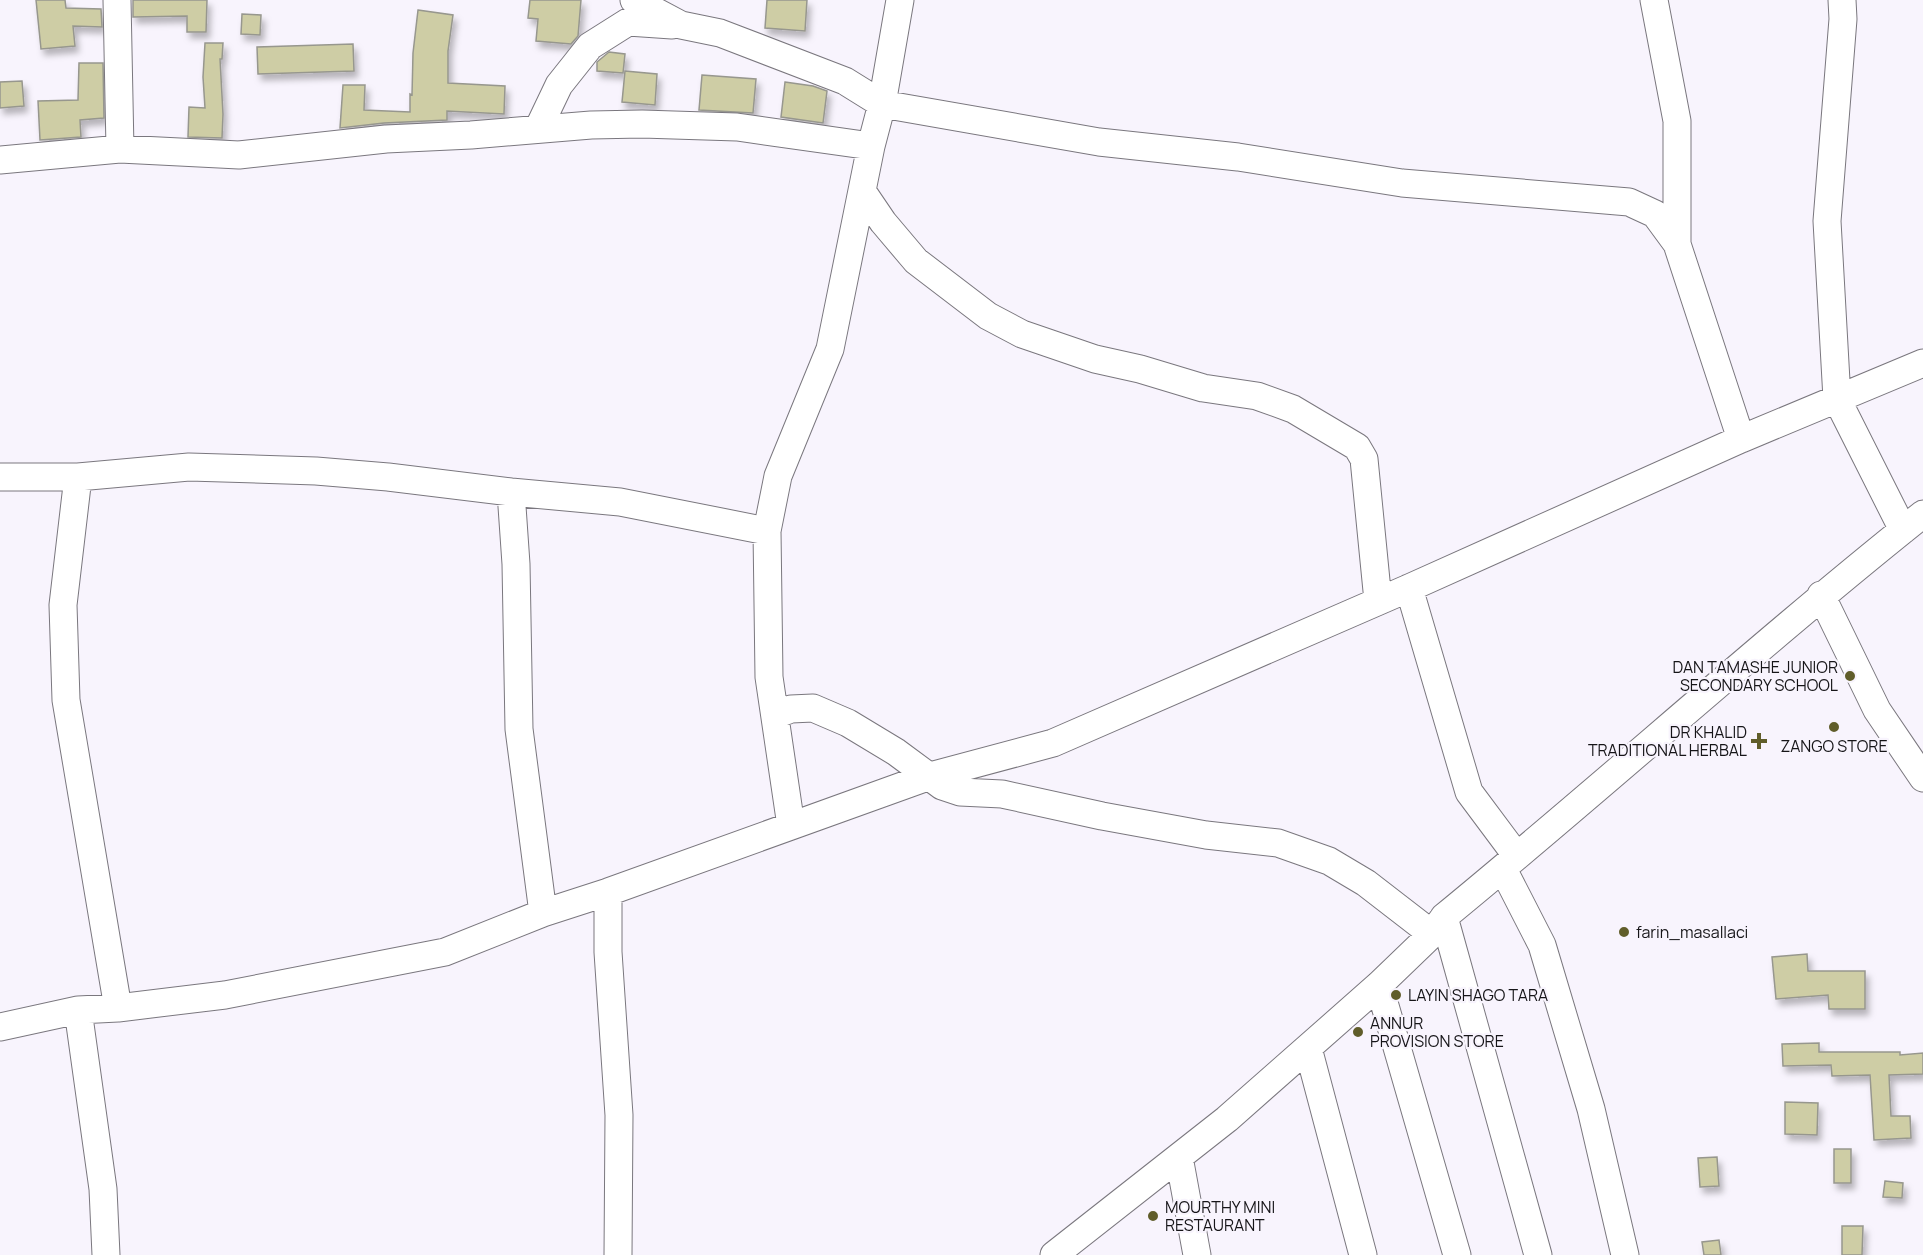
<svg xmlns="http://www.w3.org/2000/svg" width="1923" height="1255" viewBox="0 0 1923 1255" font-family="Manrope,sans-serif">
<defs>
<filter id="shadow"><feDropShadow dx="3.5" dy="6" stdDeviation="3" flood-color="#0004"/></filter>
</defs>
<rect width="100%" height="100%" fill="#f8f4fd"/>
<path fill="#cecda5" stroke="#97978e" stroke-width="1.5" filter="url(#shadow)" d="M36,0h29l1,8 35,1 1,18 -29,-1 2,20 -34,3z
M133,0h74l-1,32h-19v-16l-54,1z
M530,0h51l-3,36 -7,8 -35,-3 2,-22 -10,-1z
M767,0h40l-2,31 -40,-3z
M418,10l35,5 -5,36v32l57,3 -1,28 -57,-3v9l-63,3 -44,5 3,-43h22l-1,25 46,2v-18l2,1 1,-42z
M242,14l19,1 -1,20 -19,-1z
M205,43h18l-1,16h-2l3,55 -1,24 -34,-1 1,-30 16,1 -2,-31z
M353,44l1,27 -96,3 -1,-27z
M609,52l16,2 -2,19 -26,-2v-9z
M79,63h24l1,55 -24,2 1,17 -41,3 -2,-39 40,-1z
M625,71l32,3 -2,31 -33,-3z
M702,75l54,4 -3,34 -54,-3z
M22,81l2,25 -24,2v-26z
M785,82l28,4 14,5 -4,32 -42,-6z
M1807,954l1,17h57v38h-36l-1,-14 -52,4 -4,-42z
M1819,1043v9h81v3l23,-2v21l-34,1 2,41h19l1,22 -37,2 -4,-65 -38,1 -1,-11 -48,1 -1,-22z
M1785,1102l33,1 -1,32 -32,-1z
M1834,1149h17v34h-17z
M1717,1157l2,29 -19,1 -2,-29z
M1885,1181l18,2 -1,15 -19,-1z
M1842,1226h21l-1,29h-20z
M1719,1240l2,15h-17l-2,-13z"/>
<g fill="none" stroke-linecap="round" stroke-linejoin="round">
<g stroke="#7a777e" stroke-width="29">
<path id="minor" d="M117,0l3,149
M634,0l47,25 39,8 125,48 37,23 217,38 139,15 164,26 227,19 26,12 22,30
M1654,0l23,121v123l64,195
M1842,0l1,19 -16,202 10,178 66,131
M538,129l21,-44 31,-39 38,-24 44,3
M0,160l120,-11 119,6 147,-16 85,-4 120,-10 51,-1 95,3 134,19
M862,191l21,31 33,39 72,55 34,18 73,25 45,10 63,19 54,8 36,13 64,38 7,12 14,142
M0,477h78l111,-10 127,4 72,6 123,15 109,10 147,29
M78,477l-15,128 3,95 52,308
M511,492l5,72 3,165 24,184
M1409,588l60,204 47,63
M1821,595l56,115 46,68
M775,715l16,-6 22,-1 35,15 48,29 46,34 18,6 42,2 100,22 104,19 72,8 51,18 37,22 66,51
M791,826l-22,-149 -2,-146 11,-55 52,-127 41,-203 11,-42 18,-104
M1503,869l39,76 49,164 34,146
M608,892v60l11,163 -1,140
M1444,917l94,338
M1379,985l78,270
M78,1010l25,179 3,66
M0,1027l78,-17 40,-2 107,-13 220,-43 98,-39 65,-21 322,-116 123,-33 356,-155 332,-149 182,-76
M1308,1048l55,207
M1179,1157l18,98
M1054,1255l173,-136 152,-134 53,-51 12,-17c161,-132 316,-273 479,-403"/>
</g>
<use href="#minor" stroke="#fff" stroke-width="27"/>
</g>
<g fill="#605d2a" stroke="#f8f4fd" stroke-width="2">
<circle cx="1850" cy="676" r="6"/>
<circle cx="1834" cy="727" r="6"/>
<path d="M1756 732h6v6h6v6h-6v6h-6v-6h-6v-6h6z"/>
<circle cx="1624" cy="932" r="6"/>
<circle cx="1396" cy="995" r="6"/>
<circle cx="1358" cy="1032" r="6"/>
<circle cx="1153" cy="1216" r="6"/>
</g>
<g text-anchor="middle" dominant-baseline="central" stroke-width="4.5" stroke-linejoin="round" paint-order="stroke">
<g font-size="16" fill="#161518" stroke="#f8f4fd" text-anchor="start">
<text x="1838" y="667" text-anchor="end">DAN TAMASHE JUNIOR<tspan x="1838" dy="18">SECONDARY SCHOOL</tspan></text>
<text x="1747" y="732" text-anchor="end">DR KHALID<tspan x="1747" dy="18">TRADITIONAL HERBAL</tspan></text>
<text x="1834" y="746" text-anchor="middle">ZANGO STORE</text>
<text x="1636" y="932">farin_masallaci</text>
<text x="1408" y="995">LAYIN SHAGO TARA</text>
<text x="1370" y="1023">ANNUR<tspan x="1370" dy="18">PROVISION STORE</tspan></text>
<text x="1165" y="1207">MOURTHY MINI<tspan x="1165" dy="18">RESTAURANT</tspan></text>
</g>
</g>
</svg>
